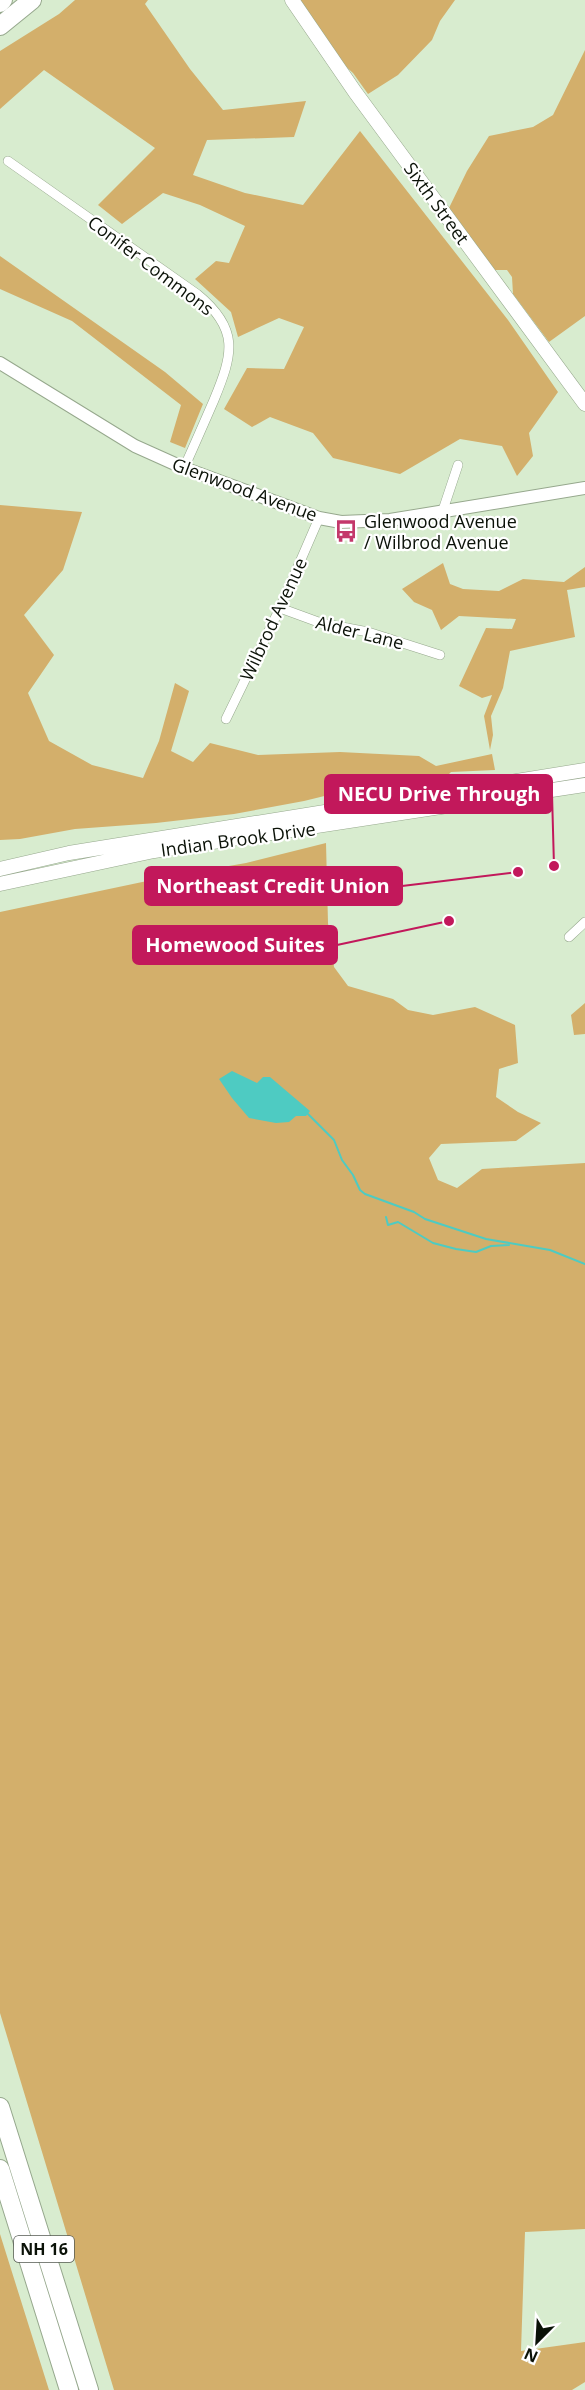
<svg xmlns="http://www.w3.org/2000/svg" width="585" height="2390" viewBox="0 0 585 2390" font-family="'Open Sans',sans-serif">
<rect width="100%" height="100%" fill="#d8eccf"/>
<path fill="#d3af6b" d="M75,0h73l-3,4 45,65 33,41 83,-9 -12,36 -87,3 -14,35 52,18 58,12 57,-74 148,189 50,72 -29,41 4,23 -16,20 -15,-30 -42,-7 -60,35 -67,-16 -20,-25 -43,-16 -18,10 -28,-18 23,-41 37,1 20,-42 -25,-9 -41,19 -7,-25 -36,-33 21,-18 13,2 16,-37 -45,-21 -37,-12 -41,31 -24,-19 57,-57 -111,-78 -44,39v-58l59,-37z
M300,0h155l-15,21 -8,19 -34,35 -30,19 -15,-21 -19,-17z
M585,50v266l-36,26 -36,-48 -1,-17 -5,-7h-13l-45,-62 18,-37 22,-35 44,-9 20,-12z
M0,256l165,116 38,32 -18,44 -15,-6 11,-37 -109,-84 -72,-32z
M0,505l82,7 -19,58 -39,45 30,40 -26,38 21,48 43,24 51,13 16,-37 16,-58 14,8 -18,60 22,11 17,-19 48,12 82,-3 79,4 17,10 56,-12 3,16 -44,2 -12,12 -37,-1 -45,5 -53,13 -70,13 -78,9 -81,6 -55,10 -20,1z
M443,563l7,21 13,5 36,2 24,-12 41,3 21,-15v20l-18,3 8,47 -65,14 -7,37 -12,28 2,19 -3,15 -6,-34 8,-21 -10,3 -23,-12 27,-58 26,1 4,-10 -57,-3 -18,14 -9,-20 -18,-8 -12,-13z
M326,843l2,80 6,44 14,19 45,13 15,11 25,5 42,-8 40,18 3,38 -19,6 -3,28 22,15 23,11 -25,18 -75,3 -12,14 9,22 19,8 25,-19 103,-6v1066l-60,3 -4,119 64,-9v40l-13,8h-458l-114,-377v-1101l166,-35 80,-14z
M585,1003v31l-11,1 -3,-20z
M0,2234l49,156h-49z"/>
<path fill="#4ecbc2" d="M232,1071l25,12 6,-6h7l40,34 -4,5h-10l-7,6 -13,1 -27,-5 -17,-20 -13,-19z"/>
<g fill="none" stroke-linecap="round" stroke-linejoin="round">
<path stroke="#4ecbc2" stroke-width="2" d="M308,1114l26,26 8,20 11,15 7,15 5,4 49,18 11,7 61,20 64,11 35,14
M386,1217l2,8 10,-3 35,21 23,6 20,3 15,-6 18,-1"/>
<g stroke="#96a88d" stroke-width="10">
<path id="minor" d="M8,161l189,133c43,35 36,60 17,106 -10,23 -20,46 -30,68
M443,510l15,-45
M280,608l41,15 47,9 72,23
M226,719l54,-111 39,-90
M569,937l16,-15"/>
</g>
<g stroke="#96a88d" stroke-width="14">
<path id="tertiary" d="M0,363l135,83 49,22 135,50 22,4 49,-2 195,-32"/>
</g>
<g stroke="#96a88d" stroke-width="15">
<path id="secondary" d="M292,0l63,92 230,312
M0,869l69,-16 516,-83
M0,884l154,-33 431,-66"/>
</g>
<g stroke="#96a88d" stroke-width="20">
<path id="motorway" d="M0,3l3,-3
M0,26l32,-26
M0,2107l89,283
M0,2169l69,221"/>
</g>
<use href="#minor" stroke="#fff" stroke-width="9"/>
<use href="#tertiary" stroke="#fff" stroke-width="12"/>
<use href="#secondary" stroke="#fff" stroke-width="14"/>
<use href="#motorway" stroke="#fff" stroke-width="18"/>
</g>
<defs>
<g id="bus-bare" transform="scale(1.8)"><path d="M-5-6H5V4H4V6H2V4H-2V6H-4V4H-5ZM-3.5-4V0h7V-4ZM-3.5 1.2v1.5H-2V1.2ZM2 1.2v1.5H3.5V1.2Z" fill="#c4386b" stroke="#fff" stroke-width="2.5" paint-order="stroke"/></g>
</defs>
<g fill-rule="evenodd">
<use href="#bus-bare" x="346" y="531"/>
</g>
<g text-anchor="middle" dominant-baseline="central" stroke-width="4.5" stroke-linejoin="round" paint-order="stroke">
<rect fill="#fff" stroke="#545952" stroke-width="1.5" x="14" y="2236" width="60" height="26" rx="4.5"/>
<g font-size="16" font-weight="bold" fill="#0b1208">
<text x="44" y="2249">NH 16</text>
</g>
<g font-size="18" fill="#0b1208" stroke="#fff">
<text transform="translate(437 203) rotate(54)">Sixth Street</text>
<text transform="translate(151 265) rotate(37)">Conifer Commons</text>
<text transform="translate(245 489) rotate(20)">Glenwood Avenue</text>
<text transform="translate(273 619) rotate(-65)">Wilbrod Avenue</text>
<text transform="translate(360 632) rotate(14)">Alder Lane</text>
<text transform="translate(238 839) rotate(-8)">Indian Brook Drive</text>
</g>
<g font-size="18" fill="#0b1208" stroke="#fff" text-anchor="start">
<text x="364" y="521">Glenwood Avenue<tspan x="364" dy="21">/ Wilbrod Avenue</tspan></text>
</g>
</g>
<path fill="none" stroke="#c2185b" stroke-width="2" d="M554 866L552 794M518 872L402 886M449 921L337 945"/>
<g fill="#c2185b" stroke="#fff" stroke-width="2">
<circle cx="554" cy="866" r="6"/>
<circle cx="518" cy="872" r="6"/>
<circle cx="449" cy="921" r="6"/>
</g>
<g fill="#c2185b" stroke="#c2185b" stroke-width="2">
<rect x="325" y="775" width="227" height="38" rx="6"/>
<rect x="145" y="867" width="257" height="38" rx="6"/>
<rect x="133" y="926" width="204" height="38" rx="6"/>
</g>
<g font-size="20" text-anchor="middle" font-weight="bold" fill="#fff">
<text x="439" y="801">NECU Drive Through</text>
<text x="273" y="893">Northeast Credit Union</text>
<text x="235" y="952">Homewood Suites</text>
</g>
<g transform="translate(537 2342) rotate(204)" stroke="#ffffff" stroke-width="4.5" paint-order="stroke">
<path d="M0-4.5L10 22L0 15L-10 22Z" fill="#0b1208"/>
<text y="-9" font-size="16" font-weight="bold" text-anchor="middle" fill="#0b1208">N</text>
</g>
</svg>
